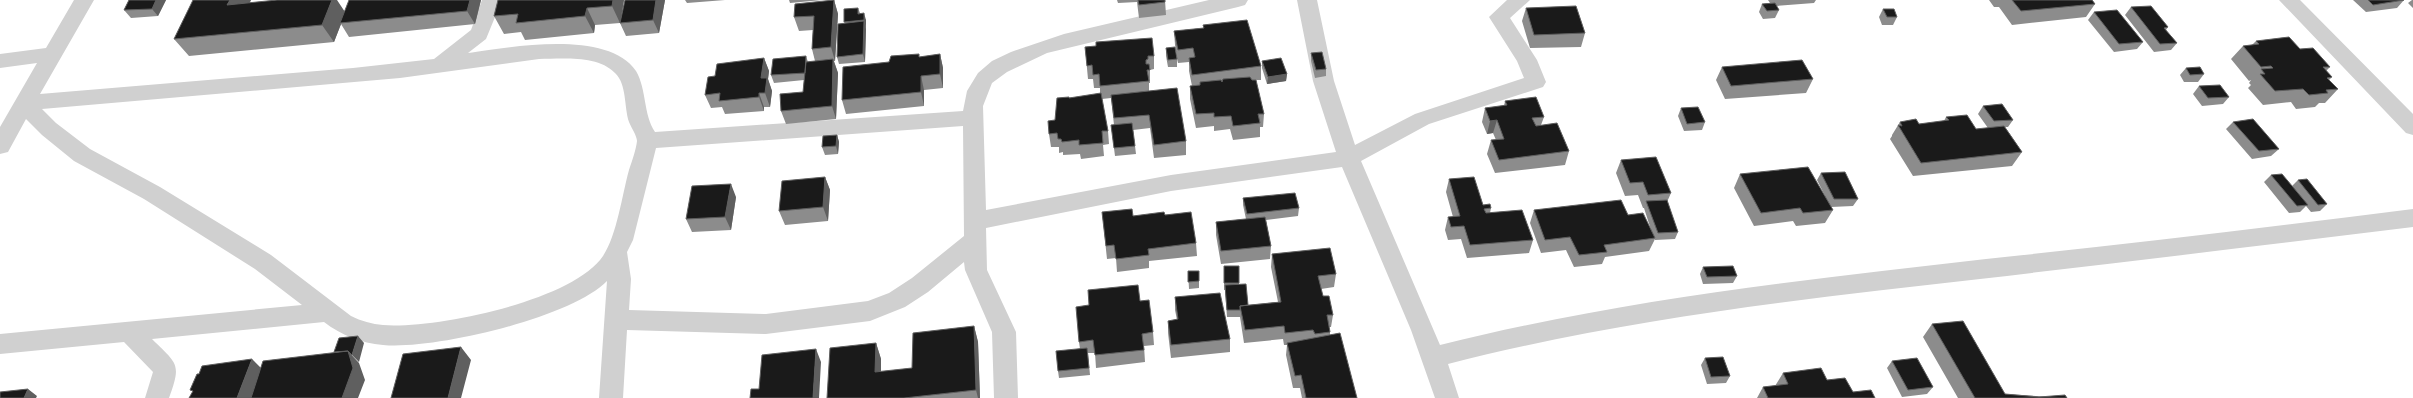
<svg xmlns="http://www.w3.org/2000/svg" width="2413" height="398" viewBox="0 0 2413 398" font-family="'Archivo Narrow',sans-serif">
<rect width="100%" height="100%" fill="#fff"/>
<g fill="none" stroke-linecap="round" stroke-linejoin="round">
<path fill="#d0d0d0" fill-rule="evenodd" d="M74,0h20l-54,94 313,-26 81,-9 37,-29 11,-30h20l-16,39 -18,14c42,-6 140,-24 168,18 11,19 7,43 19,61l308,-21 4,-20 11,-18 14,-12 19,-9 53,-18 145,-34h39l-3,5 -7,2 -191,46 -40,19 -15,11 -9,23 3,104 185,-35 165,-23 -23,-71 -16,-81h20l17,81 21,64 60,-31 109,-36 -7,-17 -28,-44 18,-17h23l-20,18 27,42 9,22 -3,5 -114,37 -68,37 79,184c180,-45 363,-65 546,-86 143,-15 285,-32 427,-50v18c-144,18 -289,35 -433,52 -179,20 -358,40 -532,85l11,34h-24l-24,-68 -69,-163 -171,24 -185,37 1,42 29,62 2,66h-24l-2,-66 -27,-62 -1,-8 -36,30 -23,15 -35,14 -104,13 -139,-4 -4,68h-24l8,-117c-36,37 -174,69 -224,64 -22,-2 -42,-10 -59,-23l-172,17c25,25 30,24 17,59h-24l8,-26 -29,-30 -124,12v-20l302,-29 -47,-36 -111,-70 -70,-38 -32,-26 -16,-16 -18,33 -8,2v-27l37,-64 -37,5v-14l46,-6zM539,59c24,0 58,-4 76,14 12,11 9,34 14,49 2,5 8,14 8,19 -1,9 -5,20 -8,29 -7,25 -12,65 -26,86 -30,45 -168,73 -220,69 -11,-1 -22,-4 -32,-9l-80,-61 -111,-68 -70,-38 -34,-26 -14,-14 358,-31zM963,126l1,110 -52,42 -23,15 -21,8 -102,13 -137,-4 2,-31 -4,-27 6,-12 23,-92z
M2279,0h21l113,114v21l-7,-2z"/>
</g>
<path fill="#8c8c8c" d="M129,0h37l-8,16 -27,2 -7,-8z
M251,0l-2,3 96,8 136,-11 -6,24 -126,13 -8,-13 -7,18 -145,14 -15,-17z
M498,0h126l-2,14 3,-14h40l-6,33 -33,3 -6,-13 -25,2 -1,8 -69,7 -4,-8 -17,2 -10,-18z
M685,0h40l-38,3z
M789,0h33l-32,3z
M834,0l4,14 -3,47h-1l4,12 -2,46 -50,5 -5,-13 22,-19 1,-12 -30,3 -3,-8 35,-19 2,6 7,-1 -3,-12 1,-19 -14,1 -5,-14z
M1117,0h48l1,15 -27,3 -2,-16 -19,1z
M1768,0h48l-2,3 -38,3 3,4 -4,8 -12,1 -4,-7 3,-8 8,-1z
M1989,0h103l3,4 -9,13 -74,8 -13,-18h-5z
M2353,0h51l-7,8 -31,4z
M2412,0h1v8l-5,-5z
M2131,7l37,20 -2,3 11,13 -6,7 -17,2 -29,-37z
M858,8l2,5 6,7v8l-1,34 -26,2 -2,-7 8,-34 -1,-1z
M1526,8l59,25 -4,14 -51,1 -8,-27z
M1883,9l14,8 -4,8h-11l-3,-8z
M2094,12l49,30 -6,7 -23,3 -26,-32z
M1203,25l58,41v14h-5l8,34 -1,13h-3v10l-27,3 -3,-11 -16,2v-5l-18,2 -6,-29v-13h2l-3,-15v-9l-11,1 -1,-4v8h-9l-2,-11v-8l11,10 -2,-13 -1,-14 29,-3z
M2256,41l44,8 30,18 -4,4 6,6 -3,3 9,9 -13,14h-6l-4,4 -19,2 -5,-7 -28,3 -15,-17 3,-3 -2,-2 2,-3 -2,1 -18,-22 12,-13 9,-1z
M1096,46l58,10v13l-4,1v13h-1v8l37,50v14l-32,3 -4,-30 -17,2 3,24 -21,2 -4,-31h3l-3,-27 -9,1 6,32 1,13 -6,1 1,11 -23,3 -1,-5 -17,1v-3l-4,1v-6h-8l-2,-13 6,-14 14,-22 31,-4v-6h-6l-1,-9h-5l-3,-32z
M1311,53l15,16v7l-11,2 -4,-17z
M940,54l3,14v20l-19,2v16l-78,8 -4,-14 47,-38 31,-5z
M764,58l5,13 -1,8 4,12 -2,16h-6v4l-39,3 -3,-7 -11,1 -6,-13 10,-19z
M1262,61l25,13 -1,7 -19,3 -5,-16z
M1722,67l91,12 -7,14 -81,6 -9,-19z
M2186,68l18,6 -6,8h-14l-4,-7z
M2199,86l30,11 -6,7 -21,2 -9,-12z
M1505,101l39,16 -3,8 28,26 -4,14 -70,8 -8,-19 4,-14h5l-3,-7 -6,1 -5,-12 3,-14 19,-2z
M1983,106l30,14 -5,7h-3l17,25 -10,14 -99,10 -23,-37 2,-3v-1l8,-13 19,2 25,-3 2,-4 30,12 12,-1 -10,-14z
M1681,108l24,14 -3,8 -18,1 -6,-15z
M2233,122l46,27 -8,7 -19,3 -26,-30z
M837,135l2,7 -1,12 -13,1 -3,-8z
M1621,160l50,33 -4,9 11,30 -3,7 -20,1v-1l-6,12 -44,6 -3,7 -28,3 -8,-17 -25,3 -11,-30 4,-13 94,5 24,18 -8,-25h-1l-5,-13 -13,1 -9,-23z
M1821,173l37,26 -5,7 -22,1 2,3 -8,13 -29,3 -3,-5 -39,5 -20,-38 6,-14 85,22 -8,-16z
M2271,175l21,11 6,-6 29,24 -7,7 -9,1 -5,-6 -6,6 -11,1 -25,-31z
M825,177l5,13 -2,31 -43,4 -6,-14z
M1449,179l34,26 8,3 -1,5 43,27 -4,13 -62,5 -6,-19 -13,1 -3,-10 3,-13h5l-7,-25z
M736,197l-5,33 -39,2 -6,-13z
M1243,198l56,10 -1,8 -32,4 5,26 -1,13 -49,5 -5,-29v-13l30,-3 -3,-14z
M1102,212l31,4 32,-1 31,28 1,13 -48,5v7l-32,4 -1,-14 -9,1z
M1272,254l64,20 -2,13 -13,2 2,7 10,19 -2,12h-2l1,5v3l27,63h-55l-2,-10h-7l-7,-33 1,-10h-3l-1,-6 -39,4 -4,-26h-13l-2,-27h-1v-24h15v18l9,21 30,-3 -7,-35z
M1703,267l34,9 -4,7 -30,1 -3,-10z
M1188,271h11v17l-10,1z
M1175,297l55,42v13l-59,6 -3,-25v-12l9,-1 -2,-10z
M1140,301l13,31 1,13 -10,1 1,16 -49,6 -1,-15h-7l2,22 -31,3 -1,-7 22,-22 -1,-7z
M1932,324l73,70 62,4h-109l-35,-61z
M974,326l4,16 2,56h-153l49,-55 5,16v13l31,-4z
M1705,358l25,18 -4,7 -19,1 -6,-19z
M1892,361l41,26 -6,7 -25,3 -15,-29z
M1783,373l44,7 26,12 22,6h-118l6,-11 12,-1z"/>
<path fill="#5f5f5f" d="M156,0h10l-8,16 -6,-7z
M230,0h21l-10,22 -14,-17z
M332,0h5l8,12 -5,11 1,1 -7,18 -12,-17z
M470,0h11l-6,24 -8,-13z
M613,0h11l-4,23 -8,-17z
M656,0h9l-6,33 -6,-13z
M834,0l4,14 -3,47 -4,-14z
M587,8l8,17 -1,8 -9,-17z
M864,13l2,7v8l-2,-8z
M864,21l2,8 -1,33 -2,-8z
M940,54l3,14v20l-3,-14z
M764,58l5,13 -1,8 4,12 -2,16 -5,-14 -4,-15z
M833,59l5,14 -2,46 -4,-13z
M1287,74l-1,7 -19,3 1,-7z
M921,76l3,14v16l-3,-14z
M759,93l5,14v4l-5,-14z
M1497,120l-4,13 -6,1 3,-13z
M837,135l2,7 -1,12 -2,-8z
M825,177l5,13 -2,31 -5,-14z
M731,184l5,13 -5,33 -6,-13z
M974,326l4,16 2,56h-2l-2,-8z
M358,336l6,7 -5,19 -7,-7z
M876,343l5,16v29l-6,-16z
M461,347l10,13 -10,38h-13z
M816,349l5,13 -2,36h-6z
M348,351l11,12 6,17 -7,18h-16z
M252,359l12,12 -9,27h-18z
M28,389l9,7 -1,2h-12z"/>
<path fill="#1a1a1a" stroke="#5f5f5f" d="M129,0h27l-4,9 -28,1z
M193,0h37l-3,5 50,-5h55l-10,25 -148,14z
M349,0h121l-3,11 -127,12z
M498,0h115l-1,6 -25,2 -2,8 -69,7 2,-9 -24,2z
M625,0h31l-3,20 -33,3z
M834,0l-3,47 -19,2 2,-33 -20,1 1,-13z
M1138,0h27v2l-26,3z
M2012,0h80l3,4 -74,7z
M2368,0h36l-31,5z
M1775,3l4,7 -12,1 -5,-7z
M1576,6l9,27 -51,2 -8,-27z
M2151,6l17,21 -4,1 13,15 -17,1 -29,-37z
M858,8v6l6,-1v7l-20,2v-13z
M1883,9h11l3,8h-10z
M2117,10l26,32 -24,2 -25,-32z
M1247,20l14,46 -69,9 -3,-17 6,-1 -2,-9 -15,2 -4,-19 30,-3 -1,-3z
M864,21l-1,33 -26,3 1,-33z
M2289,37l11,12 13,-1 17,19h-7l9,10 -5,1 11,11 -12,1 2,3 -19,2 -6,-6 -28,2 -15,-17h5l-4,-5 12,-1 -2,-2 -10,1 -18,-21 16,-2 -3,-3z
M1152,38l2,18h-6v3l-2,1v4h3l1,6h-3l2,11 -49,5 -1,-12 -6,1 -1,-10 -5,1 -2,-19 11,-1v-4z
M1175,47l2,12 -9,1 -2,-12z
M1322,52l4,17 -10,1 -5,-17z
M919,54v3l21,-3v20l-19,2v16l-79,8 1,-33 46,-5 2,-6z
M806,56l-1,17 -34,2 2,-16z
M764,58l-3,20h6l-2,15h-6v4l-40,4 1,-8 -15,2 3,-18 7,-1 2,-12z
M1281,58l6,16 -19,3 -6,-16z
M833,59l-1,47 -51,5 -1,-17 23,-2 3,-30z
M1802,60l11,19 -82,7 -9,-19z
M2200,67l4,7 -14,1 -4,-7z
M1250,77l2,3h4l8,34h-6l2,9 -27,3 -2,-10 -17,1v-4l-18,1 -6,-28 10,-1v-3l21,-2 1,2 1,-3z
M2220,85l9,12 -21,1 -9,-12z
M1177,88l9,53 -32,4 -5,-30 -35,3 -3,-23z
M1101,93l7,38h-6l1,12 -24,2v-5l-17,2 -1,-3h-3l-1,-6 -8,1 -1,-13 7,-1 2,-22 12,-1v1z
M1536,97l8,20 -12,1 4,8 21,-3 12,28 -70,9 -8,-20 13,-1 -7,-19 -7,1 -5,-13 22,-3 -2,-4z
M2002,104l11,16 -19,1 -11,-15z
M1698,107l7,15 -18,2 -6,-16z
M1967,115l9,14 28,-3 18,26 -101,11 -23,-38 4,1 -2,-4 16,-3 3,5 30,-4 -3,-3z
M2253,119l26,30 -20,2 -26,-29z
M1132,123l3,23 -21,2 -3,-23z
M837,135l-1,11 -14,1 1,-11z
M1656,157l15,36 -23,2 -5,-13 -13,1 -9,-23z
M1808,167l25,43 -30,3 -3,-5 -39,5 -21,-39z
M1845,172l13,27h-24l-13,-26z
M2282,174l26,31 -11,1 -26,-31z
M825,177l-2,30 -44,4 3,-30z
M1474,177l9,28 7,-1 1,4 -7,1 2,4 36,-3 11,30 -63,5 -6,-19 -13,1 -3,-10 12,-1 -11,-37z
M2307,179l20,25 -9,1 -20,-25z
M731,184l-6,33 -39,2 6,-33z
M1295,193l4,15 -52,6 -4,-16z
M1621,200l7,15 15,-2 12,25 -51,7 3,7 -28,3 -9,-18 -25,3 -11,-30z
M1667,200l11,32 -20,1 -12,-32z
M1132,209l1,7 31,-4 1,3 26,-3 5,31 -48,6 1,6 -33,4 -2,-14 -8,1 -4,-34z
M1265,217l6,29 -50,5 -5,-29z
M1330,248l6,26 -18,2 5,20h6l4,19h-6l3,17 -15,2 -2,-4 -28,3 -1,-7 -39,4 -5,-24 41,-4 -9,-48z
M1224,266h15v17h-15z
M1733,266l4,10 -30,1 -4,-10z
M1188,271h11v10l-11,1z
M1246,284l2,21 -8,1v4h-13l-2,-25z
M1138,285l2,16 9,-1 4,32 -11,2 2,16 -49,5 -2,-15 -14,2 -3,-35 13,-2 -1,-15z
M1220,293l10,46 -59,6 -3,-24 10,-2 -3,-22z
M1963,321l42,73 34,3 26,-2 2,3h-92l-43,-74z
M974,326l2,64 -72,8h-77l3,-50 46,-5 -1,29 37,-4 1,-35z
M1340,333l17,65h-51l-5,-23 -6,1 -8,-33z
M358,336l-6,19 -4,-4 -14,1 5,-14z
M461,347l-13,51h-57l12,-44z
M1087,348l2,20 -31,3 -2,-20z
M816,349l-3,49h-63l1,-9h8l3,-34z
M348,351l5,17 -11,30h-91l12,-37z
M1723,357l7,19 -19,1 -6,-19z
M1917,358l16,29 -25,3 -16,-29z
M252,359l-15,39h-48l4,-7 -3,-1 7,-16h2l3,-8z
M1821,368l6,12 18,-2 8,14 18,-2 4,8h-107l-5,-11 25,-3 -5,-11z
M28,389l-4,9h-24v-6z"/>
</svg>
